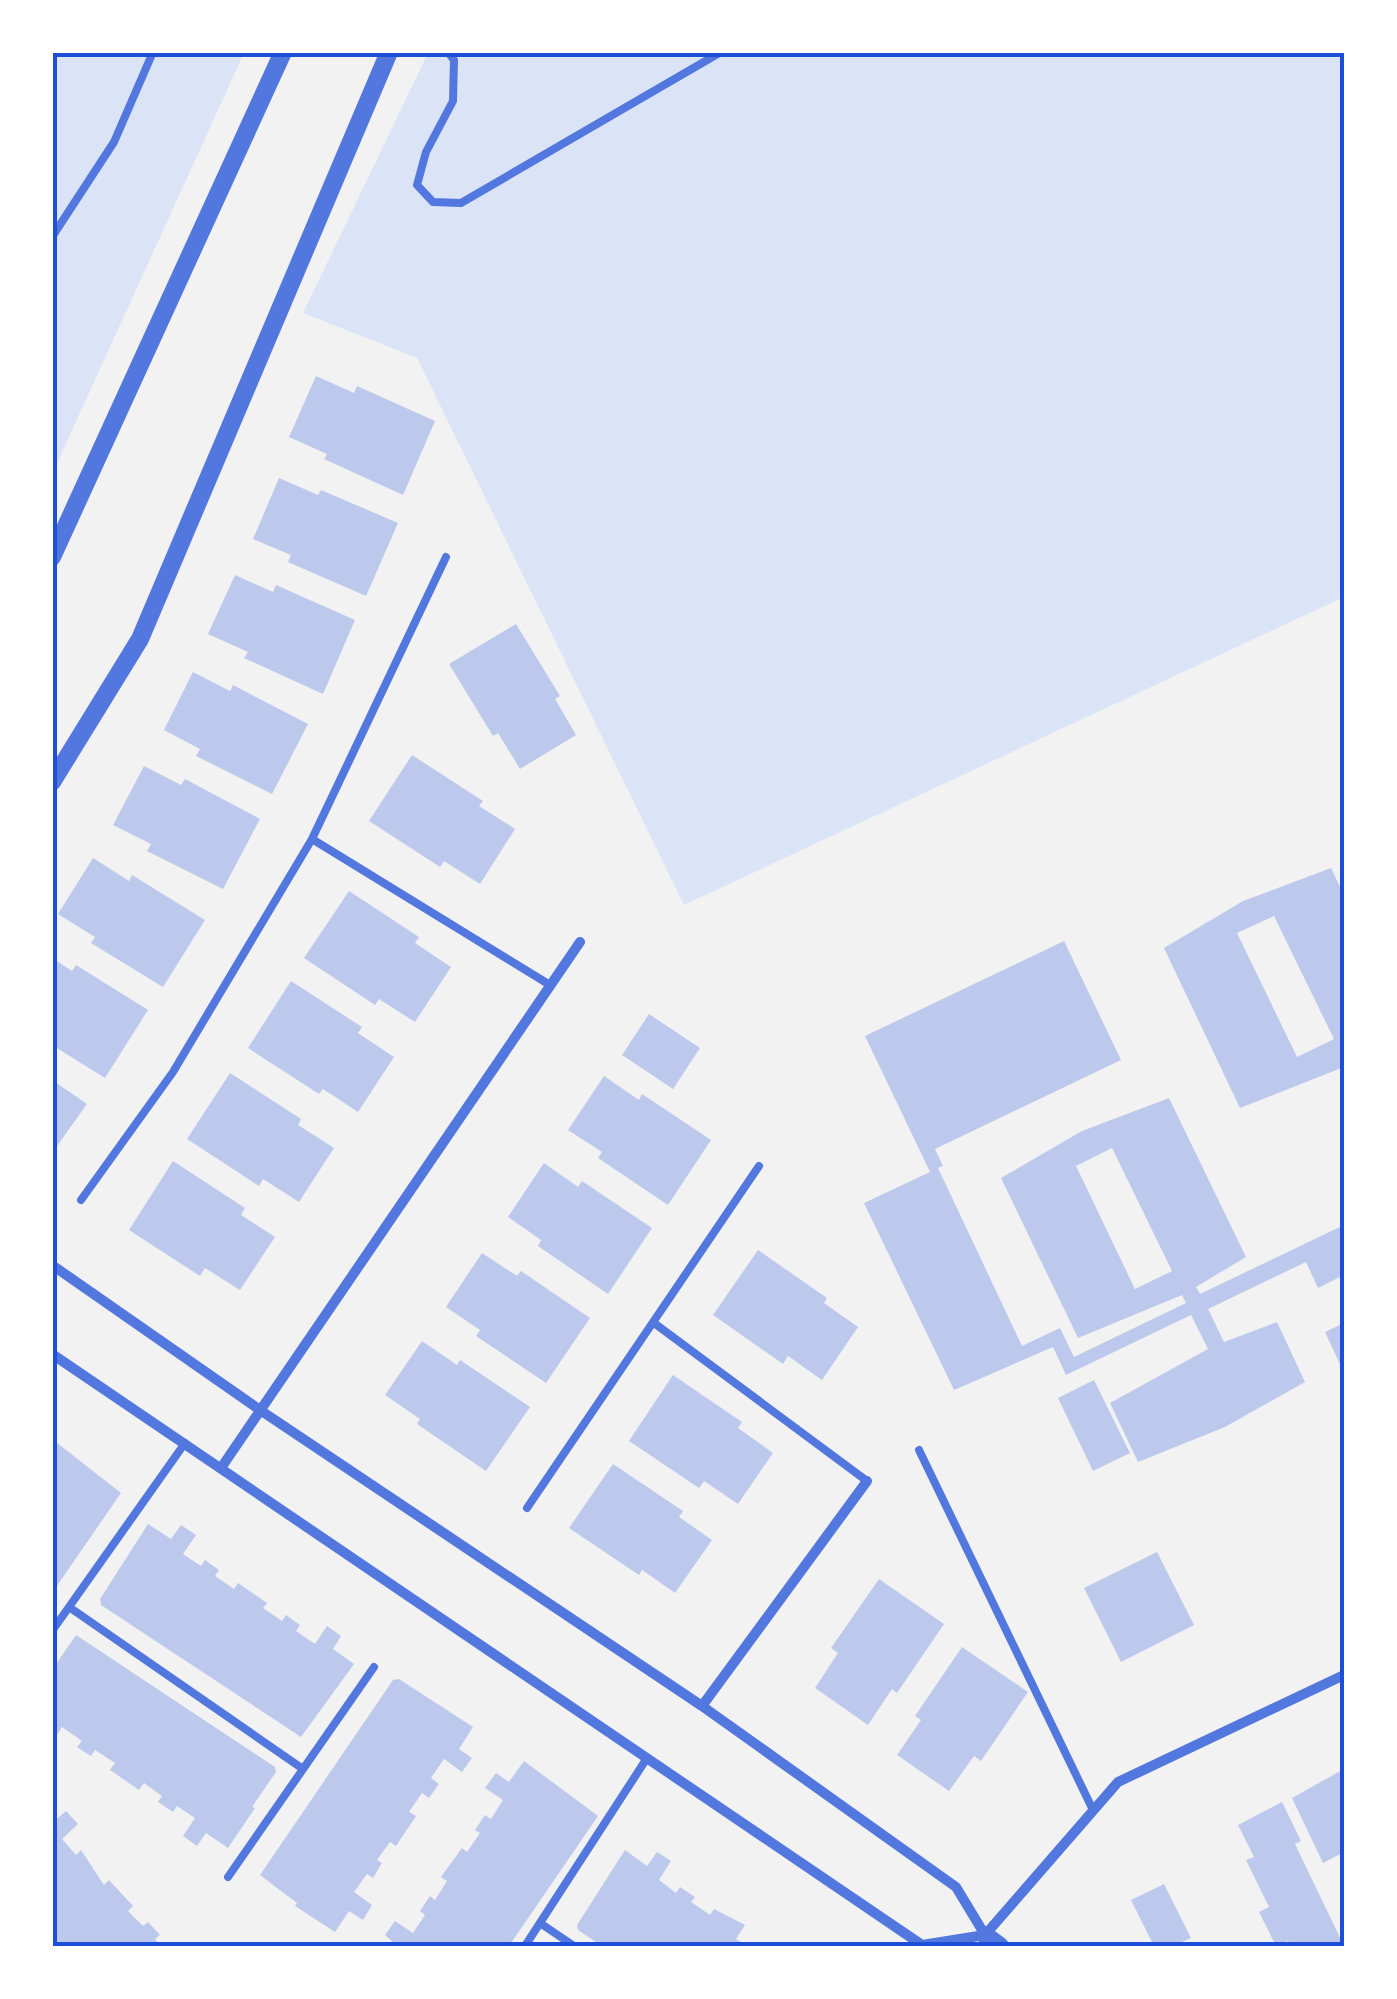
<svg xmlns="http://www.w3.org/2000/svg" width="1397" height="1999" viewBox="0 0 1397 1999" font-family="'DM Sans',sans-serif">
<rect width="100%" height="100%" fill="#f2f2f2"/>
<path fill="#dbe4f7" d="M53,53h191l-191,419z
M428,53h916v544l-660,308 -267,-547 -114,-45z"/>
<path fill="#bdc9ec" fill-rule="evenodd" d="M316,376l38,17 3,-7 78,35 -32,74 -79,-36 3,-5 -38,-17z
M279,478l39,17 3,-5 77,33 -32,73 -78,-34 3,-7 -38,-16z
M235,575l38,17 3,-7 79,35 -32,74 -79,-36 4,-6 -40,-18z
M516,624l44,72 -5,3 21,36 -56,34 -22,-36 -5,3 -44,-72z
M193,672l37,19 3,-6 75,39 -36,70 -76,-38 4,-7 -36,-19z
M412,755l71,46 -4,5 36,23 -35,55 -36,-23 -4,6 -71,-46z
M144,766l37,19 4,-6 75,40 -37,70 -76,-38 4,-7 -38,-19z
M93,858l36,23 3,-6 73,45 -42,67 -72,-44 4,-6 -37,-23z
M1331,868l13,27v172l-104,41 -76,-160 79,-47zM1274,916l60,123 -37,18 -60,-124z
M349,891l70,46 -4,6 36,24 -36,55 -36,-23 -4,6 -71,-47z
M1064,941l57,119 -186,89 8,17 -5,2 84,178 38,-18 14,29 112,-54 -4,-8 -104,43 -77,-160 81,-47 87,-33 77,159 -50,30 4,7 144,-69v50l-26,13 -12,-26 -98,47 16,33 53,-20 28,60 -80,45 -87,35 -28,-59 98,-54 -17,-34 -125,60 -13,-28 -99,43 -90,-187 66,-31 -65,-136zM1112,1148l60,123 -37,18 -59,-123z
M52,958l20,13 4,-6 72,45 -43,68 -53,-33z
M291,981l71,46 -4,6 36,24 -36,55 -35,-23 -4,5 -71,-46z
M649,1014l51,34 -27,41 -51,-34z
M230,1073l71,46 -3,6 36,23 -35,54 -36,-23 -4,7 -72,-47z
M604,1076l35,24 3,-6 69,46 -43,65 -70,-47 4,-6 -34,-22z
M52,1080l35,24 -35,49z
M173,1161l72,47 -4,7 34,22 -35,53 -35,-22 -5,8 -71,-46z
M544,1163l34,24 4,-6 70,47 -44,66 -70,-48 3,-6 -33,-23z
M758,1250l69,48 -3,5 34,24 -36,53 -34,-24 -5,8 -70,-49z
M482,1253l35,23 4,-5 69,47 -44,65 -70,-47 4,-6 -34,-23z
M1344,1323v50l-19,-41z
M422,1341l35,24 3,-5 70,47 -44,64 -69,-47 3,-5 -35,-24z
M673,1375l69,47 -4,6 35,25 -35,51 -34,-23 -5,7 -70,-47z
M1094,1380l36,73 -37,18 -35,-73z
M52,1439l69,54 -69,100z
M613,1464l70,47 -4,6 33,23 -37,53 -33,-23 -3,5 -70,-47z
M148,1524l23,15 10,-14 15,10 -13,19 18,12 4,-6 14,10 -4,6 19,13 4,-6 29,20 -4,5 19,13 4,-6 14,10 -4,6 19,13 12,-18 14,10 -8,13 21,15 -53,73 -200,-132 -1,-6z
M1157,1552l37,73 -73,37 -37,-74z
M879,1579l65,45 -47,69 -5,-4 -24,36 -53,-37 23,-35 -7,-5z
M76,1635l199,132 1,5 -24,35 3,1 -27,40 -22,-15 -9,13 -14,-10 12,-18 -18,-12 -4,6 -15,-10 4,-6 -18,-13 -5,7 -29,-20 5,-7 -20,-13 -4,6 -14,-9 5,-6 -20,-14 -10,15v-72z
M962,1647l66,45 -47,69 -7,-5 -25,35 -52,-36 24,-35 -6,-4z
M399,1679l74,48 -14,22 13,9 -10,14 -18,-13 -13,19 8,6 -10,14 -7,-5 -13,19 7,4 -20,30 -6,-4 -13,18 5,3 -9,15 -6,-4 -13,18 18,13 -9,15 -14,-9 -14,21 -40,-26 2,-3 -37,-28 133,-195z
M524,1761l74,55 -89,130h-112l-12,-11 10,-14 18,12 12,-18 -5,-4 10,-15 5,4 12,-19 -6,-4 21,-29 5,4 13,-19 -5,-3 10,-15 6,4 12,-19 -18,-12 11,-15 13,9z
M1344,1769v83l-21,11 -31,-65z
M1282,1802l19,39 -6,3 49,102h-53l-3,-5 -12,5 -17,-34 10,-5 -23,-47 8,-3 -16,-32z
M66,1811l12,13 -16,15 14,16 5,-5 23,35 5,-5 24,26 -5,5 15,15 5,-4 12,13 -5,4 6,7h-109v-123z
M625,1850l22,16 10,-14 14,9 -12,19 17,13 4,-6 15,10 -4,5 19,13 4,-6 31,16 -9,14 11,7h-145l-24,-16 -1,-5z
M1164,1884l27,54 -18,8h-19l-23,-46z"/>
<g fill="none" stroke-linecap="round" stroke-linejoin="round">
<path stroke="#5277de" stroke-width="8" d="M448,52l6,8 -1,41 -27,51 -9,33 16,17 28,1 260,-151
M52,237l62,-95 39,-90
M312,839l238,146
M81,1200l92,-128 139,-233 134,-282
M654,1323l213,158
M919,1450l174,360
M527,1508l232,-342
M69,1607l234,162
M52,1631l133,-188
M228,1877l146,-210
M540,1923l34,23
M525,1946l122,-188"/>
<path stroke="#5277de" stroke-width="10" d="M52,1265l208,145 442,296 254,181 29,48
M52,1354l870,591 63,-10
M221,1468l359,-526
M702,1706l165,-225
M985,1935l133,-153 226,-107"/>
<path stroke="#5277de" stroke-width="18" d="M52,557l231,-505
M52,782l88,-143 249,-587
M985,1935l15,11"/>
</g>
<rect width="1397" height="1999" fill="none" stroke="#ffffff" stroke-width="110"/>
<rect x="55" y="55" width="1287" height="1889" fill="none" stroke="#1d4ed8" stroke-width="4"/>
</svg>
